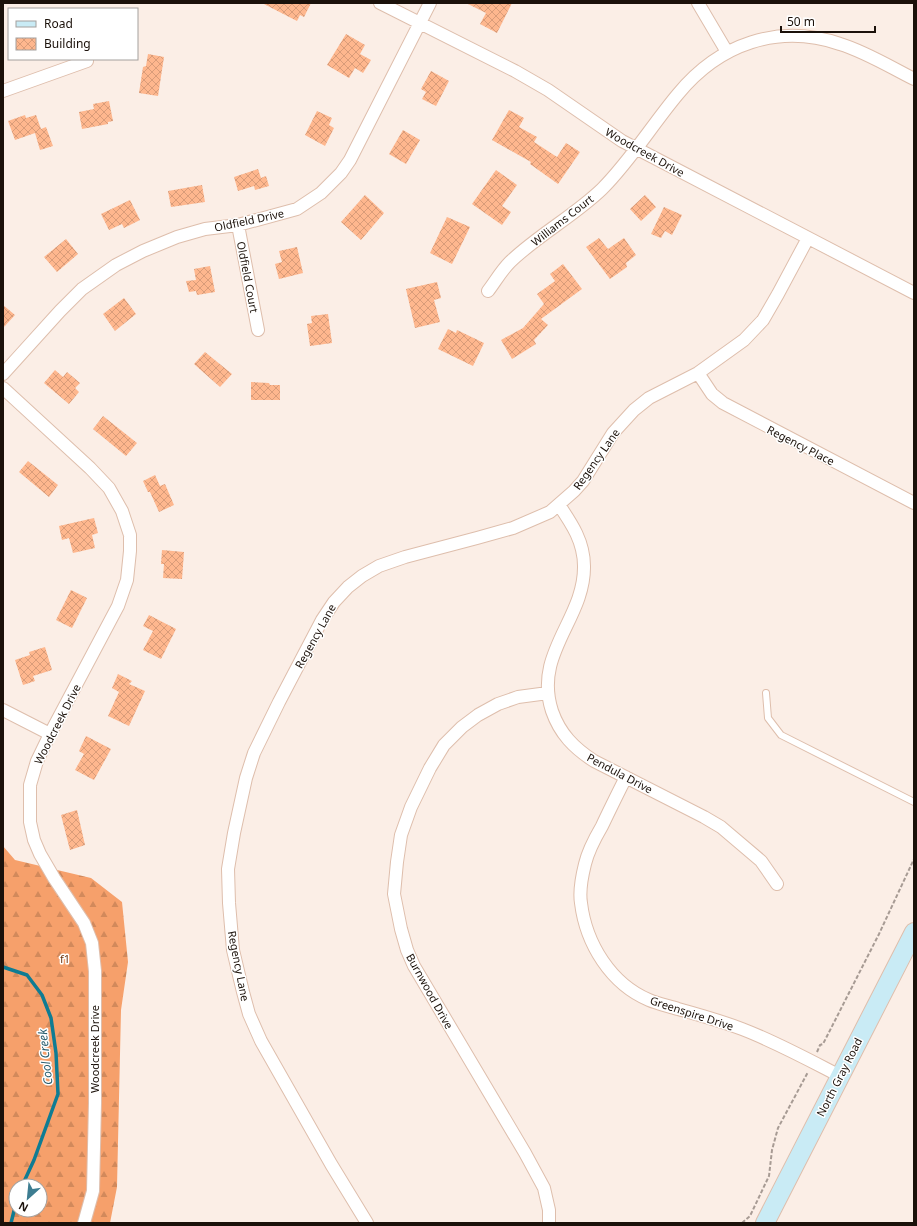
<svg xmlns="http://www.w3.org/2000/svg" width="917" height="1226" viewBox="0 0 917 1226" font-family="'Noto Sans',sans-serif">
<defs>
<pattern id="forest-firs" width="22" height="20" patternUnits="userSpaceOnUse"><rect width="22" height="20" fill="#f6a06b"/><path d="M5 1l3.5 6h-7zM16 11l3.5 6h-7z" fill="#d2895b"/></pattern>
<pattern id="building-cross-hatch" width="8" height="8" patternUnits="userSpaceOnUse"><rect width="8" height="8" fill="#feb78e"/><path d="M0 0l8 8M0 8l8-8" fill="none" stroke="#d99c79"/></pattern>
</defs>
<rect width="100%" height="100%" fill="#fbeee6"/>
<path fill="url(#forest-firs)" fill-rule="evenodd" d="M3,846l12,14 76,18 31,24 6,60 -7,48 -4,177 -7,36h-107zM16,1186h24v24h-24z"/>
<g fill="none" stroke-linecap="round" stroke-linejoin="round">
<path stroke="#0f7c93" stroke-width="3.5" d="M3,967l24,8 15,20 9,23 5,35 2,41 -24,66 -12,26
M11,1223l5,-20"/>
</g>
<path fill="url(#building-cross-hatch)" d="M262,3h49l-7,14 -4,-2 -3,6z
M466,3h46l-15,30 -17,-9 6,-11z
M346,34l19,11 -5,9 11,6 -8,13 -8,-5 -6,10 -22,-13z
M148,54l16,3 -6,39 -19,-3 4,-26 3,-1z
M431,71l18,10 -13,25 -14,-7 4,-7 -5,-3z
M109,101l4,20 -5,1v2l-26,5 -3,-17 15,-3 -1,-5z
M509,110l15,8 -5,9 18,10 -3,5 23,15 9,-14 14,9 -22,32 -28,-20 1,-2 -39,-22z
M317,111l15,7 -3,7 5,3 -9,18 -20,-11z
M25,115l1,3 10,-3 5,14 5,-2 7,19 -13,4 -5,-17 -20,7 -7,-19z
M403,130l17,10 -14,24 -17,-10z
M258,169l3,9 5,-2 3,10 -14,4 -1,-4 -16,5 -4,-14z
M496,170l21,15 -15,21 9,6 -9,13 -30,-21z
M202,185l3,17 -34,5 -3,-16z
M365,195l19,18 -23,27 -20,-18z
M645,195l11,12 -15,14 -11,-12z
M130,200l10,20 -16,8 -2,-4 -13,6 -8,-16z
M664,207l18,8 -10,20 -7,-4 -4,7 -10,-4z
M447,217l23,10 -18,37 -22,-11z
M599,238l9,11 16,-11 12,17 -10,8 1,4 -17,12 -24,-32z
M66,239l12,15 -21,18 -13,-15z
M297,247l6,26 -24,6 -4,-15 7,-2 -3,-11z
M563,264l19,25 -41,30 7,6 -14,15 2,4 -24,15 -11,-19 22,-12 21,-24 -7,-10 18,-13 -5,-7z
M210,266l5,26 -18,3 -1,-4 -7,1 -3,-11 10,-1 -2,-11z
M437,282l4,16 -7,2 6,22 -25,6 -9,-39z
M124,298l12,16 -21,17 -12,-17z
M3,305l12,10 -12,13z
M328,314l4,29 -22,3 -3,-22 5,-1 -1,-7z
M448,329l8,4 1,-3 27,13 -11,23 -35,-17z
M205,352l27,22 -12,13 -26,-23z
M55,370l8,7 4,-5 13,11 -5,5 4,4 -10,12 -25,-21z
M251,382l18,1 1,2h10v15h-29z
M103,416l34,27 -11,13 -33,-27z
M28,461l30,24 -9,12 -30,-25z
M155,475l5,11 5,-2 9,21 -15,7 -9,-20h-2l-5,-11z
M94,518l4,15 -6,2 3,13 -22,5 -4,-15 -7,2 -3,-14z
M162,550l22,2 -2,27 -19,-1 1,-14h-3z
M71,590l16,8 -15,30 -16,-8z
M149,615l27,14 -15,30 -18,-9 10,-19 -10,-5z
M45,647l7,23 -19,6 2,5 -12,4 -8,-25 15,-5 -1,-3z
M118,674l14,7 -3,3 16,7 -16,35 -21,-10 11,-24 -7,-4z
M86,736l25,13 -17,31 -19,-10 9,-16 -5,-3z
M77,810l8,35 -15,5 -9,-35z"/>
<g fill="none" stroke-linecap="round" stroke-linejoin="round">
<g stroke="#debeac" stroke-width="8">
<path id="lane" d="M766,693l2,25 13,17 133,67"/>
</g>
<g stroke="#debeac" stroke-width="14">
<path id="street" d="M380,3l135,68 33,19 74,51 292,152
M698,3l29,49
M3,91l84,-30
M238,225l20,105
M488,291c7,-9 13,-20 22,-29 28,-27 64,-46 92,-73 29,-29 50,-64 76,-95 41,-50 100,-71 162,-50 26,8 50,23 74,35
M698,373l14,21 11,9 191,100
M3,374l57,-63 22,-22 34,-24 27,-14 34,-14 28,-8 33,-4 59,-16 24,-16 20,-20 9,-13 80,-157
M3,388l87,80 19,20 13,23 8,24v16l-3,29 -9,26 -68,128 -13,27 -7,24v37l4,18 6,14 14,24 30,45 8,20 3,28v132l-2,88 -9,32
M559,505c13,19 25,37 25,61 1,53 -51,87 -32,145 8,23 22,37 42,50l110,56 17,10 40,34 16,23
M548,693l-30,4 -20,7 -20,11 -16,12 -18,18 -14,23 -19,39 -10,28 -4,27 -3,32 7,35 6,21 7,16 111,187 19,35 5,22v13
M3,710l47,24
M626,777c-8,16 -16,32 -24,49 -7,12 -14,25 -17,38 -3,12 -6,27 -4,39 5,41 30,81 68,97 9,4 20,6 29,9 22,6 43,12 64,20 34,13 65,30 98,47
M367,1223l-36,-59 -70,-123 -12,-27 -6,-22 -10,-42 -4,-47 -1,-34 6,-36 12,-55 8,-25 25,-51 43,-82 12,-18 14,-15 14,-11 17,-10 26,-9 72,-19 36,-10 37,-16 24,-21 9,-10 30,-48 21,-23 15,-12 49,-25 46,-33 19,-20 15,-26 30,-56"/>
</g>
<g stroke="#debeac" stroke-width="20">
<path id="secondary" d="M765,1223l149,-291"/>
</g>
<path stroke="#a79b94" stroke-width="2" stroke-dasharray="4 2" stroke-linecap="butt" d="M817,1052l3,-7 3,-1 56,-110 35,-75
M742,1223l8,-7 19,-40 3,-26 6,-22 30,-56"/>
<use href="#lane" stroke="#fff" stroke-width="6"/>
<use href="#street" stroke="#fff" stroke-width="12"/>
<use href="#secondary" stroke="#c9ebf5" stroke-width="18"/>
</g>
<g text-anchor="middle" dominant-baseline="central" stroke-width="3" stroke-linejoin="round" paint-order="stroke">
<g font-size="11" fill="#1b110a" stroke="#fff">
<text transform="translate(645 152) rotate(29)">Woodcreek Drive</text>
<text transform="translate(249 220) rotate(-12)">Oldfield Drive</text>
<text transform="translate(562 220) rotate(-38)">Williams Court</text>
<text transform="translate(248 277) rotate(79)">Oldfield Court</text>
<text transform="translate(801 445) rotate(27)">Regency Place</text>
<text transform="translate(596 459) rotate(-55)">Regency Lane</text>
<text transform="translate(315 636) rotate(-61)">Regency Lane</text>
<text transform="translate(57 724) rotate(-63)">Woodcreek Drive</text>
<text transform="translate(620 773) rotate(28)">Pendula Drive</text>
<text transform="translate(239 966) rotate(79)">Regency Lane</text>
<text transform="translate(430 991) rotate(61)">Burnwood Drive</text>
<text transform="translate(692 1013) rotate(18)">Greenspire Drive</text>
<text transform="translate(94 1049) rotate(-90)">Woodcreek Drive</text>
<text transform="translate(839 1077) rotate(-63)">North Gray Road</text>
</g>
<g font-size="11" fill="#6c350e" stroke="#fff">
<text x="65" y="958">f1</text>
</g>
<g font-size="12" font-style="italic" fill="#2b5f6f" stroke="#fff">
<text transform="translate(45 1057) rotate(-96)">Cool Creek</text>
</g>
</g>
<rect width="917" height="1226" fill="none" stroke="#1b110a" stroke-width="8"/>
<rect x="8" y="8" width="130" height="52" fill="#ffffff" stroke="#a4a09d"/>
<rect x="16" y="21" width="20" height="6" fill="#c9ebf5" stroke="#a4a09d"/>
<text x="44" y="28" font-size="12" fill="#1b110a">Road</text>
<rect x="16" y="38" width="20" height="12" fill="url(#building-cross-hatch)" stroke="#a4a09d"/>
<text x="44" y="48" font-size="12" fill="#1b110a">Building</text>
<g transform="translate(28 1198) rotate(207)"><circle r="19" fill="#ffffff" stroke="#a4a09d"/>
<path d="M0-3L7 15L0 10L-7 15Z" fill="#3d7d91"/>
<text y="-6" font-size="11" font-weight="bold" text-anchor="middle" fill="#1b110a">N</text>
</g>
<path d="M781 26v6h94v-6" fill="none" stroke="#1b110a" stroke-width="2"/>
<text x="787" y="26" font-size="12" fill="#1b110a" stroke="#ffffff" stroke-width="3" paint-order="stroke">50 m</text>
</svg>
